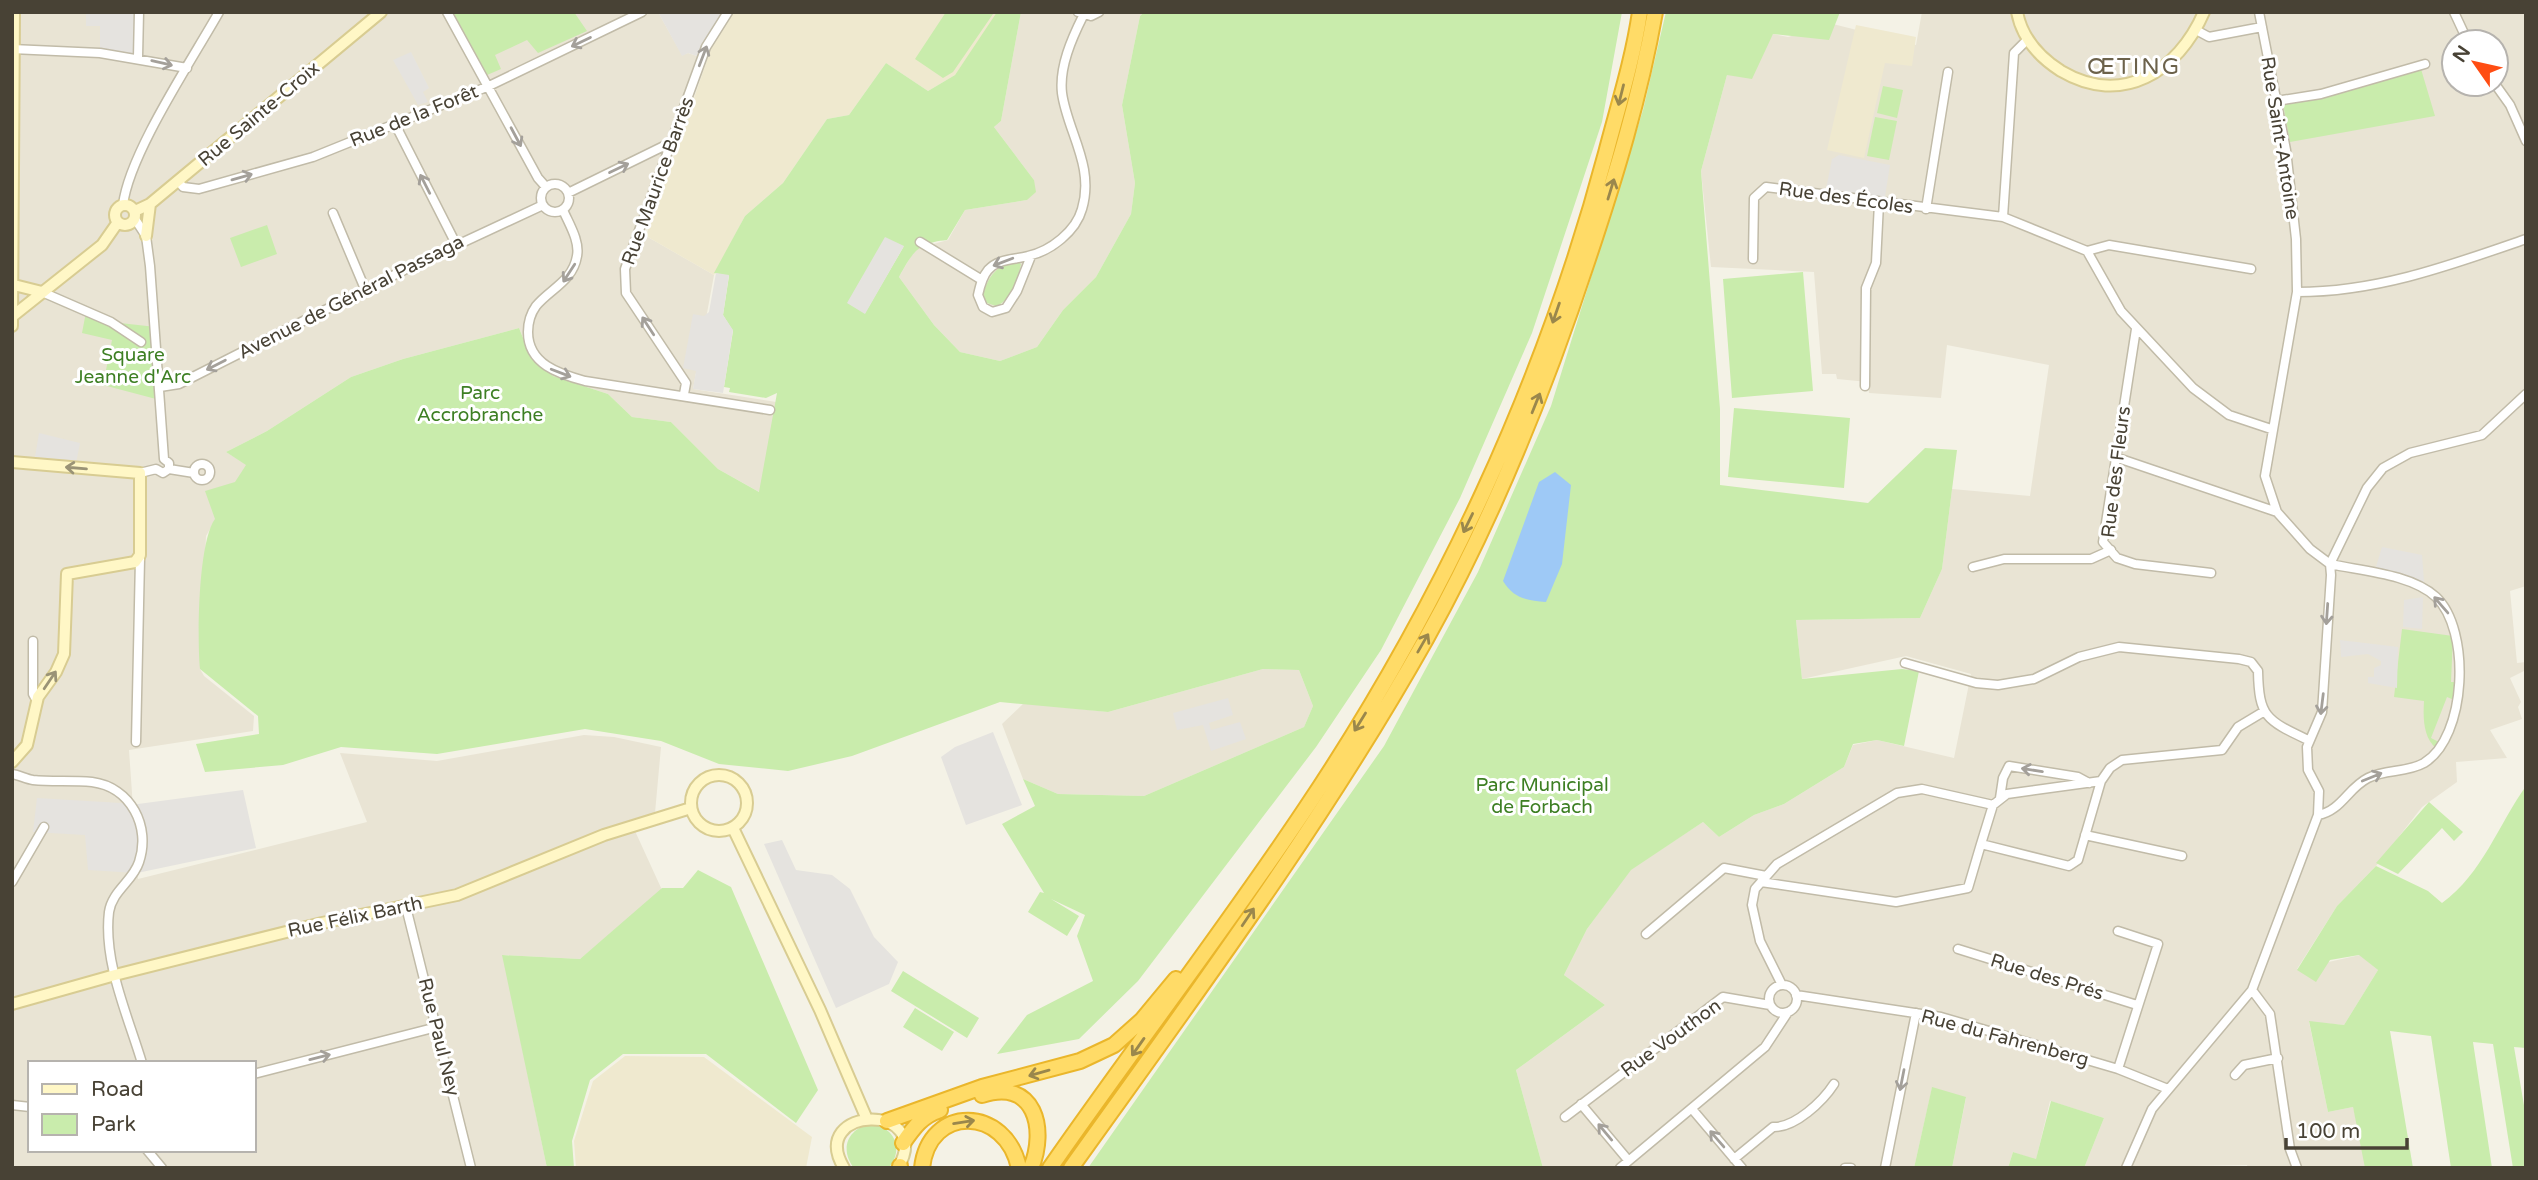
<svg xmlns="http://www.w3.org/2000/svg" width="2538" height="1180" viewBox="0 0 2538 1180" font-family="'Varela Round',sans-serif">
<rect width="100%" height="100%" fill="#f4f2e6"/>
<path fill="#e9e4d4" fill-rule="evenodd" d="M12,12h646l24,43 6,-2 9,3 -59,169 8,11 68,39 -21,114 83,13 -15,91 -43,-24 -47,-47 -39,-5 -24,-23 -55,-18 -22,-18 -12,-30 -116,31 -52,18 -84,54 -41,21 21,13 -41,71 -6,133 4,7 50,40 -1,15 -124,19 9,129 229,-57 -27,-69 97,8 147,-26 30,2 47,10 -7,77 -19,7 27,59 -82,69 -77,-4 44,213h-535zM30,1063h224v87h-224z
M1021,12h122l-3,4 -18,89 13,78 -4,31 -35,63 -33,33 -26,37 -37,14 -40,-9 -26,-27 -35,-48 16,-28 33,-9 17,-30 62,-10 7,-20 -40,-53 7,-6z
M1922,12h604v574l-16,5 7,72 9,-1v8l-16,8 11,24 -3,5 4,12 -32,11 17,28 -51,4 1,20 -35,25 -46,59 -39,40 -40,63 63,-14 18,15 -34,55 -35,-3 19,90 25,-5 15,61h-120l-1,-3 -163,3 20,-50 -54,-17 -14,59 -23,-8 -5,16h-56l14,-70 -34,-10 -18,80h-371l-27,-98 89,-65 -41,-30 23,-46 44,-60 72,-47 16,15 35,-22 30,-11 60,-37 9,-22 24,-5 77,18 17,-84 -65,-18 -104,23 -6,-59 124,-2 22,-49 10,-80 78,7 19,-131 -102,-20 -6,53 -72,-5 -1,-11 -31,-3 -1,-5h-14l-8,-102 -103,-5 -10,-96 26,-96 36,-23 10,-18 15,3 45,-13 83,21zM2454,42h42v42h-42z
M1263,669l36,1 14,36 -9,21 -160,69 -86,-2 -35,-15 -21,-55 22,-21 84,9z"/>
<path fill="#efe9cf" d="M734,12h263l1,1 -43,62 -27,16 -42,-28 -37,52 -22,4 -44,64 -38,33 -31,59 -68,-39 66,-190z
M1856,25l60,12 -4,29 -27,-3 -21,95 -37,-8z
M625,1056l79,1 108,80 -6,31h-230l-2,-27 19,-60z"/>
<path fill="#c9ecac" fill-rule="evenodd" d="M453,12h121l13,19 -49,22 -11,-13 -32,15 6,14 -14,6z
M946,12l47,2 -40,58 -10,6 -28,-19z
M997,12h24l-20,109 -7,6 40,53 2,12 -9,8 -62,10 -18,30c-30,3 -34,12 -48,37l35,48 26,27 40,9 37,-14 26,-37 33,-33 35,-63 4,-31 -13,-78 18,-89 4,-4h478l-20,110 -70,211 -72,165 -79,152 -65,97 -178,234 -59,58 -82,15 30,-39 66,-34 -16,-45 8,-21 -34,-16 28,17 -12,20 -39,-24 12,-20 4,1 -42,-69 33,-18 -12,-27 35,15 86,2 160,-69 9,-21 -14,-36 -36,-1 -155,43 -108,-10 -148,54 -64,15 -69,-7 -58,-23 -76,-12 -148,25 -96,-7 -58,18 -78,7 -9,-28 63,-10 -1,-18 -58,-47c-3,-30 -2,-127 15,-150l-10,-28 30,-9 11,-17 -20,-13 41,-21 84,-54 52,-18 116,-31 12,30 22,18 55,18 24,23 39,5 47,47 41,23 18,-99 -11,5 -37,-6 1,-4 -6,-1 9,-56 -10,-16 6,-39 -15,-3 31,-57 38,-33 44,-64 22,-4 37,-52 42,28 27,-16zM904,246l-39,67 -17,-10 14,-25z
M1666,12h174l-11,28 -56,-6 -21,45 -25,-4 -26,96 19,238v76l148,18 57,-55 32,2 -15,119 -22,49 -124,2 6,59 100,-10 17,2 -15,75 -27,-6 -24,4 -9,23 -60,37 -30,11 -35,22 -16,-15 -72,48 -44,59 -23,46 41,30 -89,65 27,98h-455l296,-422 94,-174 73,-166 92,-296z
M2421,69l14,47 -145,26 -7,-38 45,-7z
M1883,86l20,4 -6,28 -20,-5z
M1875,117l22,4 -8,39 -22,-4z
M267,225l10,29 -36,13 -11,-29z
M1017,261l4,3c-3,15 -10,37 -25,42l-9,-3 -4,-8c5,-19 14,-30 34,-34z
M1803,272l10,119 -81,7 -9,-119z
M86,312l25,10 45,5v72l-53,-14 9,-45 -30,-7z
M1734,408l116,10 -6,70 -116,-11z
M2402,629l51,7 -2,46h5l-2,18 -7,-3 -16,41 10,5 -4,6c-14,-11 -14,-31 -13,-48l-30,-4z
M2526,786v262l-12,-1 12,70v51h-13l-20,-124 -20,-2 19,126h-41l-20,-132 -41,-5 23,137h-48l-12,-61 -25,5 -19,-91 35,4 34,-55 -19,-15 -29,5 -14,22 -19,-12 40,-64 39,-40 52,25 14,12c41,-30 56,-78 84,-117z
M2429,802l34,30 -9,9 -12,-13 -44,46 -22,-11z
M698,870l33,17 87,203 -22,33 -90,-69h-83l-33,26 -18,61 2,27h-27l-45,-213 78,4 82,-71h21z
M903,971l76,47 -12,20 -76,-47z
M915,1008l39,24 -12,19 -39,-24z
M1932,1087l34,10 -14,71h-38z
M2051,1101l53,17 -20,50h-76l5,-16 23,7z
M871,1124c24,3 33,25 18,44h-35c-15,-19 -6,-40 17,-44z"/>
<path fill="#e5e3df" d="M86,12h53l-1,45 -38,-4v-27h-14z
M658,12h70l-25,46 -15,-5 -6,3z
M411,52l18,36 -6,4 5,10 -10,3 -25,-45z
M1839,155l51,10 -6,38 -59,-9 7,-35z
M885,237l19,9 -39,68 -18,-11z
M716,273l13,2 -6,40 10,15 -10,63 -30,-4 3,-18 -13,-3 10,-54 11,2 5,-4z
M39,433l41,10 -4,20 -41,-6z
M2382,547l40,8 2,27 -49,-12z
M2423,597l-1,32 -19,-2 1,-27z
M2340,640l58,7 -1,41 -29,-5v-6h6v-9l7,-3v-4l-13,-7 -27,3z
M1228,698l5,17 -24,8 2,7 29,-8 6,17 -35,12 -8,-26 -26,5 -4,-17z
M993,732l29,73 -56,20 -25,-68 14,-10z
M243,790l13,58 -119,25 -49,-3 -3,-35 -52,-3 4,-34 101,6z
M782,840l14,30 36,5 18,14 24,48 24,25 -9,22 -53,24 -72,-164z"/>
<path fill="#9ec9f6" d="M1555,472l16,13 -9,79 -16,38c-19,-2 -32,-3 -43,-21l36,-99z"/>
<g fill="none" stroke-linecap="round" stroke-linejoin="round">
<g stroke="#c1bba8" stroke-width="11">
<path id="street" d="M447,12l91,166 8,9
M1078,12l13,4 8,-4
M2454,12l14,30
M2196,30l13,7 53,-10
M2027,40l-13,13 -11,164 84,34 34,60 72,77 36,27 42,14
M12,49l88,4 87,15
M138,57l1,-45
M2495,84l15,21 16,36
M2276,101l45,-7 104,-30
M395,124l61,120
M178,181l5,6 16,2 114,-32 176,-71 153,-74
M541 198a14 14 0 1 1 28 0a14 14 0 1 1-28 0Z
M568,193l102,-50
M123,205c6,-51 69,-145 96,-193
M1926,209l22,-137
M563,210c6,14 17,31 14,46 -4,25 -27,33 -41,50 -5,7 -8,17 -8,26 0,32 31,42 57,49l185,29
M333,213l32,76
M135,219l11,17 4,30 14,193 5,4v6
M920,242l62,38
M2087,251l22,-6 142,24
M1031,256l-14,35 -11,17 -14,4 -9,-5 -5,-12c2,-9 4,-18 10,-25 11,-12 26,-10 40,-14 23,-5 48,-25 54,-47 13,-43 -15,-78 -20,-116 -3,-26 10,-55 21,-77
M1753,259l1,-61 12,-11 237,30
M42,292l69,30 30,20
M2297,292c81,0 154,-27 229,-53
M2136,329l-33,213 14,16 18,6 76,9
M1865,386l1,-98 10,-25 3,-60
M160,387l19,-3 231,-117 133,-62
M684,394l2,-11 -60,-90 -1,-24 81,-222 22,-35
M2115,457l162,55
M194 472a8 8 0 1 1 16 0a8 8 0 1 1-16 0Z
M140,473l16,-4 7,4 6,-4 25,4
M2330,564l37,-76 16,-20 27,-15 72,-18 44,-41
M1973,567l31,-8h87l20,-9
M33,641v53l4,7
M1905,663l71,20 22,2 36,-6 45,-22 40,-10 120,12 12,3 7,9c1,46 8,49 50,69
M136,742l4,-183
M12,774c7,1 14,5 21,6 19,2 39,0 59,2 39,5 59,45 47,80 -6,19 -27,29 -30,50 -6,50 19,104 33,151
M2000,798l3,-20 6,-12 69,11 11,6
M2318,815c23,-4 30,-27 50,-37 18,-9 38,-5 56,-15 43,-26 47,-133 12,-166 -25,-23 -74,-26 -106,-33
M2085,835l97,21
M1981,844l12,-39
M12,882l32,-55
M1761,882l135,20 72,-14 13,-44 88,22 9,-6 23,-79
M406,907l65,261
M1646,934l78,-66 42,8
M1958,949l179,56
M1782,985l-22,-44 -8,-36 3,-16 22,-25 120,-71 25,-4 71,16 14,-11 94,-13 9,-13 12,-8 100,-10 16,-23 25,-15
M1769 999a14 14 0 1 1 28 0a14 14 0 1 1-28 0Z
M2252,990l18,24 20,135 7,19
M1796,995l145,22 177,52 50,20
M2118,1069l40,-125 -40,-13
M254,1074l183,-47
M2235,1075l9,-10 34,-7
M1581,1104l47,56
M12,1105l18,2
M1692,1109l50,59
M1565,1117l158,-120 47,8
M147,1150l15,18
M1734,1159l39,-32c22,1 50,-26 61,-43
M1620,1168l145,-121 23,-35
M1845,1168h6
M1885,1168l31,-155
M2126,1168l26,-59 100,-119 66,-175 1,-24 -11,-21 -1,-23 15,-35 9,-137 -1,-11 -20,-15 -33,-37 -12,-36 32,-184 -1,-53 -10,-89 -27,-138"/>
</g>
<g stroke="#d8cc92" stroke-width="14">
<path id="secondary" d="M2017,12c5,26 22,45 44,59 61,36 117,1 143,-59
M115 215a10 10 0 1 1 20 0a10 10 0 1 1-20 0Z
M135,211l15,-7 231,-192
M146,236l4,-32
M14,285l28,7
M14,315l88,-70 16,-23
M12,326l2,-314
M12,462l128,11v82l-5,7 -68,12 -3,80 -8,18 -18,25 -11,48 -15,17
M691 803a28 28 0 1 1 56 0a28 28 0 1 1-56 0Z
M733,828l87,182 46,107
M12,1004l103,-29 207,-52 135,-28 147,-60 87,-27
M844,1168c-38,-63 92,-66 54,0"/>
</g>
<g stroke="#eab62b" stroke-width="18">
<path id="highway" d="M982,1095c53,-17 65,34 49,73
M887,1121l95,-34 98,-26 34,-16 28,-25 34,-41
M903,1143c11,-16 19,-27 37,-33
M900,1166v2
M922,1168c7,-64 84,-62 97,0
M1050,1168c84,-121 174,-237 256,-360 134,-200 238,-422 300,-655 12,-46 27,-93 34,-141
M1071,1168c123,-172 251,-344 355,-529 67,-120 119,-249 162,-380 27,-81 52,-162 67,-247"/>
</g>
<use href="#street" stroke="#fff" stroke-width="8"/>
<use href="#secondary" stroke="#fff7c6" stroke-width="10"/>
<use href="#highway" stroke="#ffdb67" stroke-width="14"/>
</g>
<defs><path id="oneway-shaft" d="M-6 0H5M1.5-3L5.5 0L1.5 3" fill="none" stroke-width="1.6" stroke-linecap="round" stroke-linejoin="round" transform="scale(1.75)"/></defs>
<g stroke="#a4a09a">
<use href="#oneway-shaft" transform="translate(581 42) rotate(154)"/>
<use href="#oneway-shaft" transform="translate(703 56) rotate(-69)"/>
<use href="#oneway-shaft" transform="translate(162 63) rotate(13)"/>
<use href="#oneway-shaft" transform="translate(516 137) rotate(62)"/>
<use href="#oneway-shaft" transform="translate(619 168) rotate(-26)"/>
<use href="#oneway-shaft" transform="translate(242 177) rotate(-16)"/>
<use href="#oneway-shaft" transform="translate(425 184) rotate(-117)"/>
<use href="#oneway-shaft" transform="translate(1003 262) rotate(159)"/>
<use href="#oneway-shaft" transform="translate(569 273) rotate(123)"/>
<use href="#oneway-shaft" transform="translate(648 326) rotate(-123)"/>
<use href="#oneway-shaft" transform="translate(216 365) rotate(153)"/>
<use href="#oneway-shaft" transform="translate(561 373) rotate(21)"/>
<use href="#oneway-shaft" transform="translate(2441 605) rotate(-131)"/>
<use href="#oneway-shaft" transform="translate(2327 614) rotate(94)"/>
<use href="#oneway-shaft" transform="translate(2322 704) rotate(97)"/>
<use href="#oneway-shaft" transform="translate(2032 770) rotate(-171)"/>
<use href="#oneway-shaft" transform="translate(2372 777) rotate(-22)"/>
<use href="#oneway-shaft" transform="translate(320 1057) rotate(-14)"/>
<use href="#oneway-shaft" transform="translate(1902 1080) rotate(101)"/>
<use href="#oneway-shaft" transform="translate(1605 1132) rotate(-130)"/>
<use href="#oneway-shaft" transform="translate(1717 1139) rotate(-131)"/>
</g>
<g stroke="#9a874c">
<use href="#oneway-shaft" transform="translate(1621 95) rotate(104)"/>
<use href="#oneway-shaft" transform="translate(1611 189) rotate(-73)"/>
<use href="#oneway-shaft" transform="translate(1556 313) rotate(109)"/>
<use href="#oneway-shaft" transform="translate(1536 403) rotate(-68)"/>
<use href="#oneway-shaft" transform="translate(1468 523) rotate(116)"/>
<use href="#oneway-shaft" transform="translate(1423 643) rotate(-60)"/>
<use href="#oneway-shaft" transform="translate(1360 722) rotate(122)"/>
<use href="#oneway-shaft" transform="translate(1248 917) rotate(-56)"/>
<use href="#oneway-shaft" transform="translate(1138 1047) rotate(125)"/>
<use href="#oneway-shaft" transform="translate(1039 1073) rotate(164)"/>
<use href="#oneway-shaft" transform="translate(964 1122) rotate(-9)"/>
</g>
<g stroke="#9a9376">
<use href="#oneway-shaft" transform="translate(76 468) rotate(-175)"/>
<use href="#oneway-shaft" transform="translate(50 680) rotate(-56)"/>
</g>
<g text-anchor="middle" dominant-baseline="central" stroke-width="6" stroke-linejoin="round" paint-order="stroke">
<g font-size="19" fill="#484235" stroke="#fff">
<text transform="translate(259 114) rotate(-40)">Rue Sainte-Croix</text>
<text transform="translate(414 116) rotate(-22)">Rue de la Forêt</text>
<text transform="translate(2280 138) rotate(81)">Rue Saint-Antoine</text>
<text transform="translate(658 181) rotate(-70)">Rue Maurice Barrès</text>
<text transform="translate(1846 198) rotate(8)">Rue des Écoles</text>
<text transform="translate(351 297) rotate(-27)">Avenue de Général Passaga</text>
<text transform="translate(2116 472) rotate(-83)">Rue des Fleurs</text>
<text transform="translate(355 917) rotate(-12)">Rue Félix Barth</text>
<text transform="translate(2047 977) rotate(17)">Rue des Prés</text>
<text transform="translate(439 1037) rotate(76)">Rue Paul Ney</text>
<text transform="translate(1671 1038) rotate(-36)">Rue Vouthon</text>
<text transform="translate(2005 1038) rotate(15)">Rue du Fahrenberg</text>
</g>
<g font-size="19" fill="#3d7f23" stroke="#fff">
<text x="133" y="355">Square<tspan x="133" dy="22">Jeanne d'Arc</tspan></text>
<text x="480" y="393">Parc<tspan x="480" dy="22">Accrobranche</tspan></text>
<text x="1542" y="785">Parc Municipal<tspan x="1542" dy="22">de Forbach</tspan></text>
</g>
<g font-size="23" letter-spacing="2" fill="#6c624b" stroke="#fff">
<text x="2134" y="67">ŒTING</text>
</g>
</g>
<rect width="2538" height="1180" fill="none" stroke="#484235" stroke-width="28"/>
<rect x="28" y="1061" width="228" height="91" fill="#ffffff" stroke="#b6b3ae" stroke-width="2"/>
<rect x="42" y="1084" width="35" height="10" fill="#fff7c6" stroke="#b6b3ae" stroke-width="2"/>
<text x="91" y="1096" font-size="21" fill="#484235">Road</text>
<rect x="42" y="1114" width="35" height="21" fill="#c9ecac" stroke="#b6b3ae" stroke-width="2"/>
<text x="91" y="1131" font-size="21" fill="#484235">Park</text>
<g transform="translate(2475 63) rotate(304)"><circle r="33" fill="#ffffff" stroke="#b6b3ae" stroke-width="2"/>
<path d="M0-5L12 26L0 18L-12 26Z" fill="#ff4d13"/>
<text y="-10" font-size="19" font-weight="bold" text-anchor="middle" fill="#484235">N</text>
</g>
<path d="M2286 1138v10h121v-10" fill="none" stroke="#484235" stroke-width="3.5"/>
<text x="2296" y="1138" font-size="21" fill="#484235" stroke="#ffffff" stroke-width="5" paint-order="stroke">100 m</text>
</svg>
